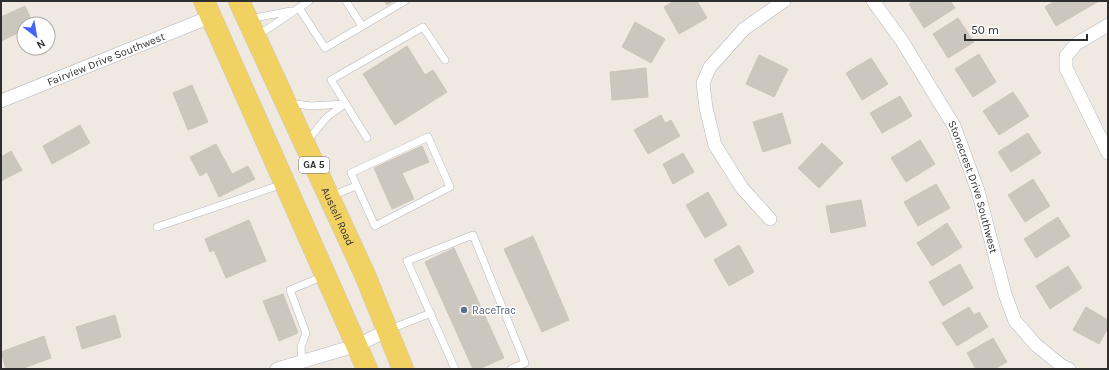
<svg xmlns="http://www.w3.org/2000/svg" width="1109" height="370" viewBox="0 0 1109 370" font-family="Karla,sans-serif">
<rect width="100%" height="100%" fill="#efe9e1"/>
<path fill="#cbc7bf" stroke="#cbc5ba" d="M384,1h10l-7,4z
M674,1h23l10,17 -28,16 -15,-27z
M914,1h36l5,7 -31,20 -15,-24z
M1055,1h44l-43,25 -11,-19z
M25,6l8,18h-9v6l-23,11v-24z
M958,18l16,24 -26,16 -15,-24z
M635,22l30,17 -14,24 -29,-16z
M407,46l18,29 8,-5 14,22 -52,33 -32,-51z
M979,54l17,28 -23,15 -18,-28z
M759,55l29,14 -14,28 -28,-13z
M871,58l17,26 -26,16 -16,-27z
M646,68l2,29 -36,3 -2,-28z
M192,85l16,37 -20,8 -15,-37z
M1013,92l16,24 -30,19 -16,-24z
M900,96l12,20 -30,17 -12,-20z
M782,113l9,30 -28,9 -10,-30z
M661,115l4,8 6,-3 9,16 -32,18 -14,-24z
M80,125l10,18 -38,21 -9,-18z
M1028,133l13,20 -30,19 -13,-20z
M920,140l15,24 -29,18 -15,-24z
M822,143l21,20 -24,25 -21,-20z
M216,144l16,30 16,-8 7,13 -36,18 -12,-25 -7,4 -10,-19z
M422,146l7,16 -27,11 12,26 -22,10 -18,-41z
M11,151l11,19 -21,11v-24z
M683,153l11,19 -21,12 -10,-20z
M1033,179l17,27 -25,16 -17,-27z
M936,184l14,24 -32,18 -14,-24z
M708,192l19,33 -22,13 -19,-33z
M861,200l5,26 -35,7 -5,-27z
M1058,217l12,19 -34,22 -12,-19z
M249,220l17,41 -40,17 -12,-28 -4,2 -5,-13z
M947,223l15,24 -30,19 -15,-23z
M533,236l36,84 -27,12 -38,-83z
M739,245l15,27 -25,14 -15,-26z
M454,248l50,110 -25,11h-6l-48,-107z
M960,264l13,24 -30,18 -14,-24z
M1068,266l14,22 -32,21 -14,-23z
M283,294l15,39 -19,8 -16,-40z
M969,307l5,8 5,-3 9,15 -31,19 -15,-23z
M1086,307l22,13v8l-9,16 -26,-14z
M115,315l6,22 -39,12 -6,-22z
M44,336l7,22 -30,11h-15l-5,-17z
M993,338l14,24 -13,7h-18l-9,-16z"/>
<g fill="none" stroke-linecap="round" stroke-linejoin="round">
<g stroke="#b4b7c1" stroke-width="8">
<path id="service" d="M346,1l16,25
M299,8l26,40 80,-47
M249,19l42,-8
M257,36l52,-35
M289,103l22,3 34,-2 -18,13 -21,25
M428,137l22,50 -75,39 -24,-53z
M367,138l-36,-58 92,-53 22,33
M331,196l25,-10
M157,227l126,-43
M388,330l43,-17
M302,362l-1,-15 5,-14 -16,-43 34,-14
M455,369l-48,-108 66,-26 52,128 -14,6"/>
</g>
<g stroke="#b4b7c1" stroke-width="14">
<g id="minor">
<path id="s1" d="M873,1l29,40 52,85 24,65 27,103 10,27 21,24 26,21 7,3"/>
<path d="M1108,25l-32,19 -10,12v12l42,85"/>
<path id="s2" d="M1,101l209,-84"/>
<path d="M770,219l-28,-31 -27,-43 -9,-37 -3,-25 7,-16 34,-38 40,-28"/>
<path d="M277,369l81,-24 30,-15"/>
</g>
</g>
<g stroke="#c9c9c9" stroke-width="22">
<g id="primary">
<path d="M204,1l163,368"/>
<path id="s3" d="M239,1l126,274 38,94"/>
</g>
</g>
<use href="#service" stroke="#fff" stroke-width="7"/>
<use href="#minor" stroke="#fff" stroke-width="13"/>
<use href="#primary" stroke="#f2d163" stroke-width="21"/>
</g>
<circle fill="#5c6f8a" stroke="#fff" stroke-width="1.5" cx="464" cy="310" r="4"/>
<g text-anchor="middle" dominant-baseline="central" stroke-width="3" stroke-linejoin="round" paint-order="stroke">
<rect fill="#fff" stroke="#6d6d6d" stroke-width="1" x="299" y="157" width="30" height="16" rx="3"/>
<g font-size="10" font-weight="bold" fill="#2e2e2e">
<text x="314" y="165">GA 5</text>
</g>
<g font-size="11" fill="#2e2e2e" stroke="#fff">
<text stroke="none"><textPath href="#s2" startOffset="113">Fairview Drive Southwest</textPath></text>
<text stroke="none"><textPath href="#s1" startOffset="213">Stonecrest Drive Southwest</textPath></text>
<text stroke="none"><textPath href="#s3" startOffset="237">Austell Road</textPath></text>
</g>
<g font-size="11" fill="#4e5e75" stroke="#fff" text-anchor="start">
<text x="472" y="310">RaceTrac</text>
</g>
</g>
<rect width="1109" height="370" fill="none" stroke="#2e2e2e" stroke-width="4"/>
<g transform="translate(36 36) rotate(149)"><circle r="19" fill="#ffffff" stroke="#ababab"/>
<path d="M0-3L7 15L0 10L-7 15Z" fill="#4264fb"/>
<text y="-6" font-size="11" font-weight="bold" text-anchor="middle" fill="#2e2e2e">N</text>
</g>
<path d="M965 34v6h122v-6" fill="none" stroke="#2e2e2e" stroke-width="2"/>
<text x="971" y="34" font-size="12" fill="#2e2e2e" stroke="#ffffff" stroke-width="3" paint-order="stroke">50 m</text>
</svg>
